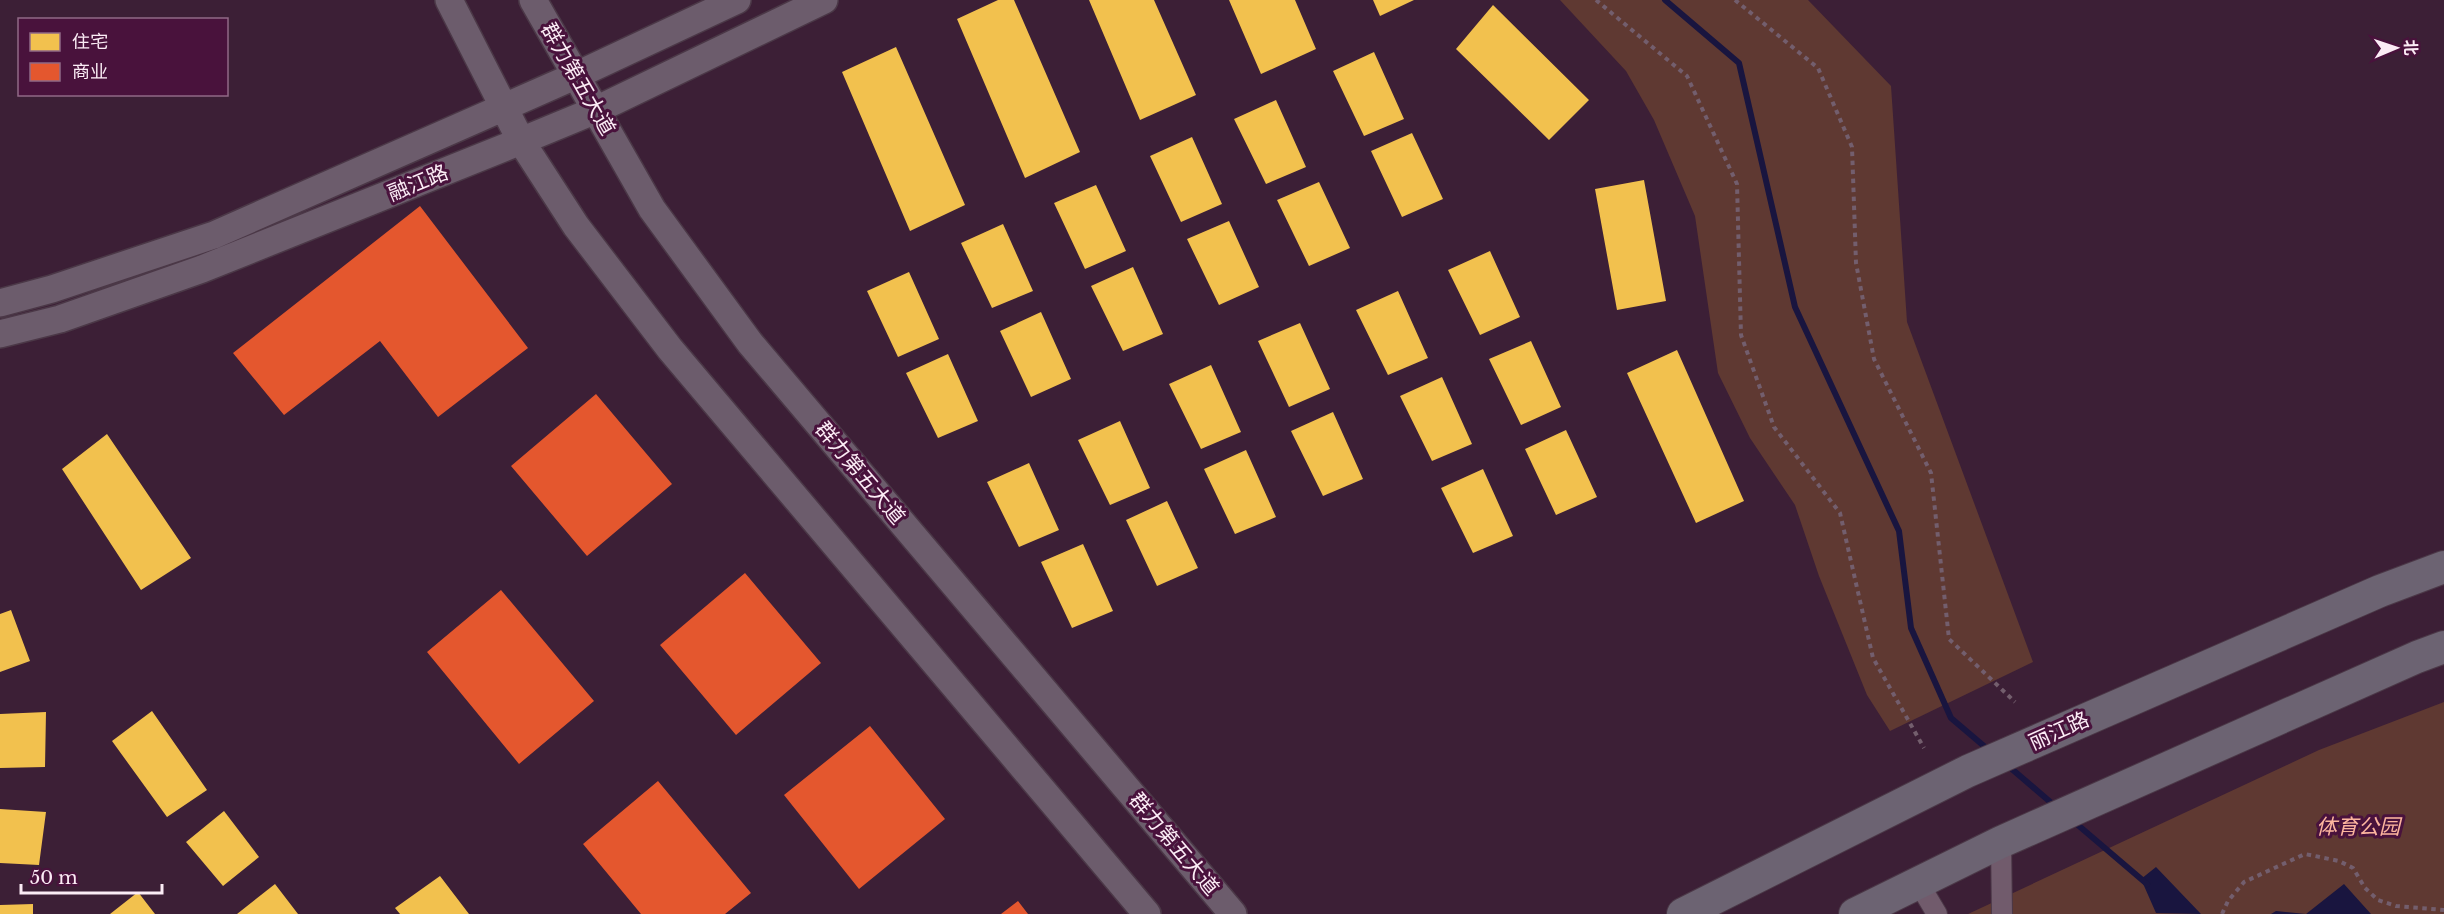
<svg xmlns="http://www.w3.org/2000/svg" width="2444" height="914" viewBox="0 0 2444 914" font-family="'Libre Baskerville','Noto Sans SC',serif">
<rect width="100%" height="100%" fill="#3c1f36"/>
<path fill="#5f3932" d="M1560,0h248l83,86 16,236 126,340 -143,69 -23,-36 -48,-119 -24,-71 -45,-67 -32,-65 -23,-157 -41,-96 -28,-49z
M2444,702v212h-476l351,-164z"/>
<path fill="#19153f" d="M2156,867l45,47 -45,-1 -15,-34z
M2344,884l27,30h-100l5,-3 30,3z"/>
<path fill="#f2c14e" d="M998,0h16l66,152 -55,26 -68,-159z
M1089,0h65l42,95 -56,25z
M1229,0h66l21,49 -55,25z
M1373,0h41l-34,16z
M1493,5l96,95 -40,40 -93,-91z
M896,47l69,158 -55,26 -68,-159z
M1374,52l30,67 -40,17 -31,-65z
M1276,100l30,67 -40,17 -32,-65z
M1412,133l31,66 -41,18 -31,-66z
M1192,137l30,67 -41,18 -31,-66z
M1644,180l22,121 -49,9 -22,-121z
M1319,182l31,66 -41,18 -32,-66z
M1096,185l30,66 -41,18 -31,-66z
M1229,221l30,66 -40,18 -32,-66z
M1003,224l30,67 -41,17 -31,-65z
M1490,251l30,66 -40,18 -32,-65z
M1133,267l30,67 -40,17 -32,-65z
M909,272l30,67 -41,18 -31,-66z
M1398,291l30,67 -40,17 -32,-65z
M1041,312l30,67 -40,18 -31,-66z
M1300,323l30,66 -41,18 -31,-66z
M1531,341l30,66 -40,18 -32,-66z
M1677,350l67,151 -48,22 -69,-150z
M948,354l30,67 -40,17 -32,-65z
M1211,365l30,67 -40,17 -32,-65z
M1442,377l30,67 -40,17 -32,-65z
M1333,412l30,67 -40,17 -32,-65z
M1120,421l30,67 -40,17 -32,-65z
M1566,430l31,67 -41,18 -31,-66z
M107,434l84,124 -50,32 -79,-121z
M1246,450l30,67 -41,17 -31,-65z
M1029,463l30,67 -40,17 -32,-65z
M1483,469l30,67 -40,17 -32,-65z
M1167,501l31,67 -41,18 -31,-66z
M1083,544l30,67 -41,17 -31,-66z
M11,610l19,51 -30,11v-58z
M152,711l55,79 -40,27 -55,-76z
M46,712l-1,55 -45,1v-54z
M0,809l46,3 -7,53 -39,-2z
M224,811l35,46 -36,29 -37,-44z
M440,876l29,38h-69l-5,-6z
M275,884l23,30h-61z
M138,892l17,22h-45z
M33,904v10h-33v-9z"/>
<path fill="#e4572e" d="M420,206l108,142 -90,69 -58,-76 -96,74 -51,-62z
M596,394l76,90 -85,72 -76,-90z
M745,573l76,90 -85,72 -76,-90z
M501,590l93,111 -75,63 -92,-112z
M870,726l75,93 -86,70 -75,-94z
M658,781l93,112 -26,21h-84l-58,-70z
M1018,901l10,13h-27z"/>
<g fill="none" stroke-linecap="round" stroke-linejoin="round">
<path stroke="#19153f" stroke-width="6" d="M1665,0l74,63 56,244 104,224 12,97 40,90 40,34
M2006,764l49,42
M2072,820l75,64"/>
<g stroke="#4b3847" stroke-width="22">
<path id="street" d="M2001,842l1,72
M1918,882l19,32"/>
</g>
<g stroke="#4b3847" stroke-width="30">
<path id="secondary" d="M449,0l72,141 55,85 94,123 477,565
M533,0l119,209 98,134 483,571
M0,303l52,-14 162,-54 363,-160 160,-75
M0,334l60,-15 142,-50 319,-128 75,-31 228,-110"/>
</g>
<g stroke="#4b3847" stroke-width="34">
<path id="primary" d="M1683,914l285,-143 412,-180 64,-24
M1855,914l146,-72 416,-185 27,-10"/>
</g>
<path stroke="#735e6d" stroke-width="4" stroke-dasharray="4.5 4.5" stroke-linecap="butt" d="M1596,0l91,76 50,108 4,151 33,92 66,86 33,145 51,90
M1735,0l83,68 34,79 4,116 18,96 57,114 18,166 66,63
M2222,914l6,-13 16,-19 61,-28 34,7 14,7 12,20 13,12 18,6 48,4"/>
<use href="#street" stroke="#715b6c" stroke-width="20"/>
<use href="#secondary" stroke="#6c5c6c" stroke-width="27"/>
<use href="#primary" stroke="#6c6372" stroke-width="32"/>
</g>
<g text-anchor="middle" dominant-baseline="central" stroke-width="6" stroke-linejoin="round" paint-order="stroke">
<g font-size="21" fill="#fbecf5" stroke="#49123c">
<text transform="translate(578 79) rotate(60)">群力第五大道</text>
<text transform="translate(418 183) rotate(-22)">融江路</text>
<text transform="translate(860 473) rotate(50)">群力第五大道</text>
<text transform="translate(2059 731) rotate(-24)">丽江路</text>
<text transform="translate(1174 844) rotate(50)">群力第五大道</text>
</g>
<g font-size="21" font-style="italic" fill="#fcb59e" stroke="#49123c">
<text x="2358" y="827">体育公园</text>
</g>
</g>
<rect x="18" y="18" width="210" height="78" fill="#49123c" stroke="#906986" stroke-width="1.5"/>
<rect x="30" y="33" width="30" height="18" fill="#f2c14e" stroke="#906986" stroke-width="1.5"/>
<text x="72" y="48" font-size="18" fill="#fbecf5">住宅</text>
<rect x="30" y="63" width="30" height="18" fill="#e4572e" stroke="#906986" stroke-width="1.5"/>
<text x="72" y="78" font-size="18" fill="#fbecf5">商业</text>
<g transform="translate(2396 48) rotate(88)" stroke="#49123c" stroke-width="4.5" paint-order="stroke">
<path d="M0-4.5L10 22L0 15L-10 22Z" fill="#fbecf5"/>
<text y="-9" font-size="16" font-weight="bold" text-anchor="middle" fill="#fbecf5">北</text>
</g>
<path d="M21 884v9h141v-9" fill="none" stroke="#fbecf5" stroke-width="3"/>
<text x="30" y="884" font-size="18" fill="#fbecf5" stroke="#49123c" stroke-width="4.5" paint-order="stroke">50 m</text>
</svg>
